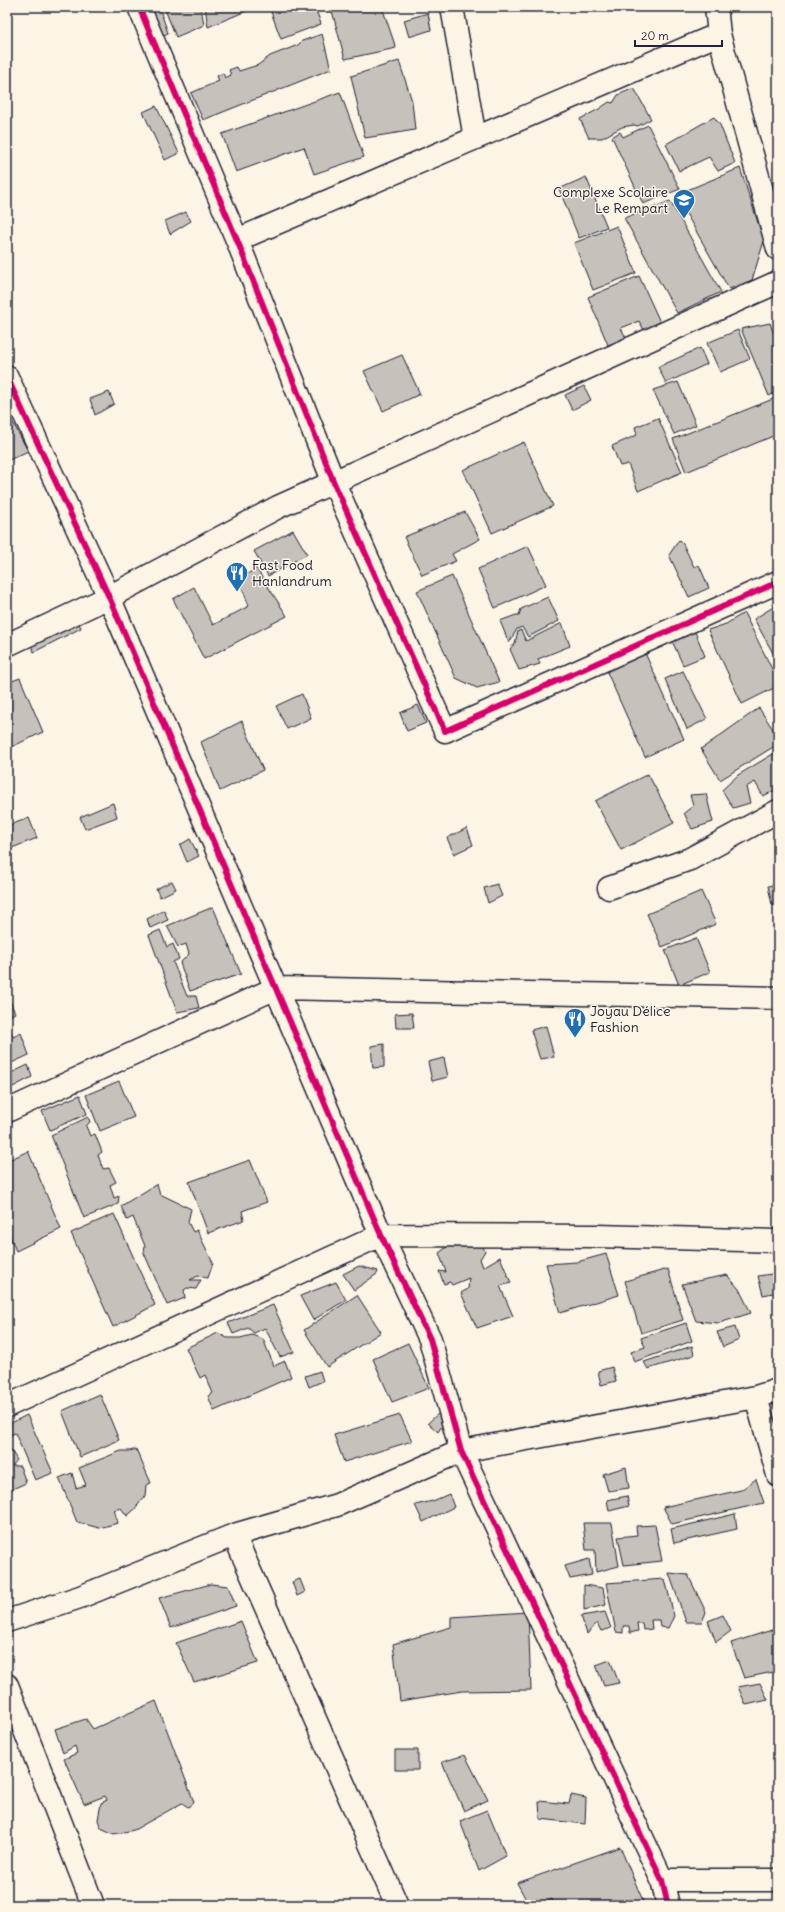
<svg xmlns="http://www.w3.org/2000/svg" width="785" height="1912" viewBox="0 0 785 1912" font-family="Delius,sans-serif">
<rect width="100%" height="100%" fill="#fcf5e5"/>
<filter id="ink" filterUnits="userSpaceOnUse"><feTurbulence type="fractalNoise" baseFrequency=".025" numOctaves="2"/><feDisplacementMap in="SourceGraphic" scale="8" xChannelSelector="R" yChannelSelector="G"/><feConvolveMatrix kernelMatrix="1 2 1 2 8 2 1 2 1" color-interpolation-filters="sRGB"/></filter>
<g filter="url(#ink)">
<path fill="#c6c1bb" stroke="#22223b" d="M151,7h8l9,26 -6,3z
M164,7h37l3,18 -28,12z
M205,7h51l-48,20z
M285,7h30l6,17 -40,15 -10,-27z
M340,7h42l14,41 -51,11 -13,-48z
M428,13l3,17 -22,7 -5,-17z
M322,34l9,35 -128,51 -12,-27 28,-12 -2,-5 6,-3 2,5 6,-3 -2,-5 8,-3 2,4 19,-6 12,-9 28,-11 4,-4z
M399,61l13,40 3,29 -50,8 -14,-62z
M634,88l17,31 -13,7 -4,-1 -12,2 -20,11h-13l-9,-19 19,-10 10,-7 4,1 5,-8z
M340,92l24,65 -50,17 -10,-27 -68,25 -14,-38z
M156,106l23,47 -14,7 -22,-48z
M714,117l6,8 15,38 -17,8 -9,-14 -30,14 -13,-27z
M648,125l32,64 -37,15 -31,-67 8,-5 3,5z
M740,168l24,73 -12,39 -23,9 -50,-88 6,-10z
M586,177l21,50 -28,11 -20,-49z
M670,201l51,91 -44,21 -53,-95z
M186,212l5,9 -21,13 -5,-13z
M617,226l19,47 -43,17 -19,-47z
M639,276l21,46 -16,8 -5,-9 -18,7 5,10 -18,7 -20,-48z
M770,323l8,23v45l-9,5 -28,-67z
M738,330l12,29 -30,13 -13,-29z
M700,348l7,16 -41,19 -8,-16z
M402,355l18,39 -37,17 -19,-40z
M678,382l18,43 -22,9 -21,-44z
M584,386l7,14 -19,10 -7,-15z
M109,392l5,12 -19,11 -5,-16z
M778,397v37l-92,38 -13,-33z
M10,417l18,34 -21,10v-43z
M658,418l24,54 -44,19 -10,-27 -8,2 -8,-20 25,-11 -2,-8z
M524,442l29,64 -61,27 -29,-63z
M465,512l15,27 -28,15 4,7 -34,14 -18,-38z
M778,522v14l-4,-12z
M293,530l14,24 -39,22 -14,-25z
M679,540l4,4 11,23 5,-2 10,23 -20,9 -20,-42z
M528,546l18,39 -51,23 -17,-39z
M256,568l31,48 -83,43 -31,-60 21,-12 19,38 36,-19 -10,-26z
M452,576l47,106 -22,6 -21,-10 -39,-87z
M548,597l11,24 -31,16 -6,-10 -5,2 -8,14 -9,-22 16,-6h3l2,-6z
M778,604v58l-24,-43z
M744,613l34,68v5l-36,18 -34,-74 18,-6z
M78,621l3,7 -47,24 -4,-10z
M562,623l8,23 -32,13 2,5 -21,6 -9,-21 5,-6 3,-12 3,-1 5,11z
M695,632l10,24 -22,9 -11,-24z
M645,653l39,86 -39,18 -39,-87z
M683,671l24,48 -20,10 -22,-50z
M20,678l23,54 -36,17v-66z
M302,694l9,24 -24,11 -11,-23z
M418,705l8,18 -19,8 -7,-18z
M759,708l19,29v7l-58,36 -19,-31z
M242,721l21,49 -43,21 -19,-49z
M778,751v38l-15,7 -8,-14 -9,5 4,16 -17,5 -11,-18 16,-15z
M648,774l26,49 -53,27 -26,-49z
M706,794l7,28 -21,7 -8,-16 9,-7 -3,-11z
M113,803l4,14 -32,12 -5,-12z
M29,818l8,20 -30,12v-24z
M467,828l6,17 -19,9 -7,-16z
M190,839l9,17 -12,6 -7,-17z
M172,881l4,8 -16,8 -4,-8z
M497,884l5,12 -14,7 -4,-15z
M778,884v21h-6l-4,-19z
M701,891l15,33 -54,23 -15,-33z
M213,907l28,67 -51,17 -10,-28 9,-9 -3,-10 -8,3 -11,-21z
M164,910l4,10 -18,8 -3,-9z
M160,930l7,17 6,-3 6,15 -6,3 14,34h9l3,12 -22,4 -28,-77z
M696,938l14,34 -31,13 -14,-35z
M7,994l8,19 -8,4z
M412,1013l2,15h-18l-1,-14z
M8,1023l5,14 8,-4 8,22 -22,10z
M546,1026l8,31 -14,2 -9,-29z
M384,1044v23l-11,1 -2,-22z
M444,1058l4,19 -16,4 -4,-19z
M28,1065l4,12 -25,13v-15z
M119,1081l15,36 -34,14 -14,-36z
M80,1095l7,19 -37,16 -8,-19z
M88,1117l2,5 -4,4 4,10 5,-2 7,18 -4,3 5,14 6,-1 7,14 -6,3 4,13 5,-2 -1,8 -34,14 -33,-83z
M28,1151l33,78 -45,22 -9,-22v-68z
M250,1160l17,42 -25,9 2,9 -36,13 -19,-51z
M157,1184l3,10 31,15 -3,13 5,10 4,-2 16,33 -5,15 -10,-2 -8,4h11l-5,9 -9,-1 -3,2 1,8 -18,7 -23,-52 1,-7 -12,-29 -6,3 -6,-14z
M114,1214l41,91 -42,22 -42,-94z
M451,1244h30l4,7 -5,8 3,8 17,-10 11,26 -11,3 13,30 -36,12 -16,-35 7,-4 1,-11 -17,7 -2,-3 -6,2 -5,-13 7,1 -7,-19z
M7,1249l3,7 -3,2z
M606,1254l13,41 -59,18 -14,-49 31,-2z
M359,1266l19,5 -1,3 -23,16 -11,-16z
M668,1269l15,51 -42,13 -16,-52z
M778,1273v19l-15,3 -5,-19z
M727,1275l12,14 12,24 -32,10 -23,-2 -14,-37z
M336,1282l10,18 -33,20 -13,-24z
M357,1295l24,37 -54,35 -23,-37z
M273,1305l21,47 -14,5 -15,-29 -11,5 -6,-5 -15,6 -5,-11z
M686,1323l6,18 -58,21 -3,-10 14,-5 -4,-9z
M735,1327l4,13 -16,7 -6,-15z
M218,1333l9,5h13l12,-3 11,4 11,27 11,-5 6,16 -77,34 -6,-15 5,-3 -8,-18 -5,3 -14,-30z
M408,1343l21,45 -37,14 -19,-43z
M692,1346l2,9 -46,14 -4,-7z
M612,1367l4,14 -15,4 -3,-14z
M320,1371l3,10 -14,6 -4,-11z
M100,1394l19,46 -39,17 -18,-46z
M439,1413l6,8 -7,11 -10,-9z
M27,1415l26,58 -18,7 -20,-47 -8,3v-11z
M400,1415l12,26 -68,21 -10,-27z
M7,1444l10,16 -5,6h8l6,17 -16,7 -3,-7z
M136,1449l15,34 -5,2 -1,11 -11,14 -7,6 -6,-8 -7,2 4,13 -19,5 -22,-6 -18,-44 13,-5 4,15 10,-3 -7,-17 42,-17h9z
M626,1467l3,21 -21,3 -5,-17z
M756,1479l8,24 -92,21 -9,-17 78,-17z
M449,1494l5,13 -31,15 -8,-17 18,-4z
M627,1496l2,10 -20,5 -2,-11z
M735,1514l2,15 -63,14 -3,-14z
M583,1523h29l7,43 -23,6 -1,-22h-9z
M655,1525l7,36 -38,4 -6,-28 19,-2 -1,-9z
M589,1559l3,16 -22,4 -5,-13z
M669,1573l19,2 18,37 -4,10h-16z
M300,1579l5,13 -8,4 -5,-14z
M665,1579l9,37 -6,12 -8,-1 -1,-7h-8l1,9 -9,1 -1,-7h-5l1,8 -8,2 -1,-7h-6v7l-7,-1 -10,-49z
M211,1584l17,2 8,20 -65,22 -12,-30z
M584,1585l19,3 3,17 -22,5z
M528,1612l3,78 -69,1 -62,10 -7,-57 58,-17v-10z
M605,1612l6,16 -10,3 -4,-8 -10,11 -6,-18z
M723,1615l8,16 -15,11 -8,-21z
M241,1621l17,42 -64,19 -18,-39z
M778,1628v43l-34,7 -13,-35z
M610,1660l9,23 -15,3 -8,-21z
M760,1683l8,17 -22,5 -8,-18z
M156,1701l38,101 -6,5 -6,-4 -48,27 -20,4 -13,-6 -3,-8 3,-17 6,-3 -2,-4 -21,8 -20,-45 13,-6 -2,-7 -12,7 -8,-24 31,-10 7,10z
M395,1750h23v20h-23z
M465,1755l23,45 -24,11 -22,-49z
M571,1795l15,3 -1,26 -45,-5 -1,-18 30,3z
M487,1810l19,46 -27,15 -19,-50z
M620,1847l24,56 -3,2h-87l-2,-6 -14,6h-9l-12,-22z"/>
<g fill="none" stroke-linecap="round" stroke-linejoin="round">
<g stroke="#22223b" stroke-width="25">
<path id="minor" d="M139,7l98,233 97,243 111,248 333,-149
M452,7l23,131
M716,7l3,27 59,215
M237,240l482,-206
M7,377l102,220 272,638 49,104 31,112 201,429 6,25
M7,645l102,-48 169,-90 500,-225
M609,888l81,-29 88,-48
M7,1111l269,-123 502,10
M756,1397l22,78
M7,1406l374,-171 216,1 181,5
M234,1535l163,370
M7,1621l73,-24 154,-62 103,-30 124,-54 295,-54 22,-7
M7,1685l86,220
M662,1880h116"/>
</g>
<use href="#minor" stroke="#fcf5e5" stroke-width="22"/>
<g stroke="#fcf5e5" stroke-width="8">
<path id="cycleway" d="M139,7l98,233 97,243 111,248 333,-149
M7,377l102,220 272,638 49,104 31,112 201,429 6,25"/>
</g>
<use href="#cycleway" stroke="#d6006c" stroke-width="6"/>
</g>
</g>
<defs>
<g id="school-pin" transform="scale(1.15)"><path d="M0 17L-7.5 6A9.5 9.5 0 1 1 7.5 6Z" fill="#1f6fb2" stroke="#fcf5e5"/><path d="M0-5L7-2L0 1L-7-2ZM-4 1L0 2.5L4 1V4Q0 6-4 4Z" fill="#fff"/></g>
<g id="restaurant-pin" transform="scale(1.15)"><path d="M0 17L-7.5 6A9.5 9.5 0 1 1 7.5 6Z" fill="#1f6fb2" stroke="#fcf5e5"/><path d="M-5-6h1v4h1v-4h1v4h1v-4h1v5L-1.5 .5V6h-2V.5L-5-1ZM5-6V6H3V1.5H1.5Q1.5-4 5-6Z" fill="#fff"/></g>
</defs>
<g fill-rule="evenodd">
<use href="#school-pin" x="684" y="200"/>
<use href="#restaurant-pin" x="237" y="573"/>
<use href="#restaurant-pin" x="575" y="1019"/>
</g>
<g text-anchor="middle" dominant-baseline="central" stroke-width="3" stroke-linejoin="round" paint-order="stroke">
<g font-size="14" fill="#22223b" stroke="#fcf5e5" text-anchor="start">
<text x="668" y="192" text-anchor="end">Complexe Scolaire<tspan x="668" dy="16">Le Rempart</tspan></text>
<text x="252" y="565">Fast Food<tspan x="252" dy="16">Hanlandrum</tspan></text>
<text x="590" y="1011">Joyau Délice<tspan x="590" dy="16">Fashion</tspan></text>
</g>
</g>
<rect width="785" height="1912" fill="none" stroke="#fcf5e5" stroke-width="24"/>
<rect x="12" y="12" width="761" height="1888" fill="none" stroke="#22223b" stroke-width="1.5" filter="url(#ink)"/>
<path d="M635 40v6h87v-6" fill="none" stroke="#22223b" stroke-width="2"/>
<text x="641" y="40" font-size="12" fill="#22223b" stroke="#fcf5e5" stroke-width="3" paint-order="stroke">20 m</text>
</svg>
